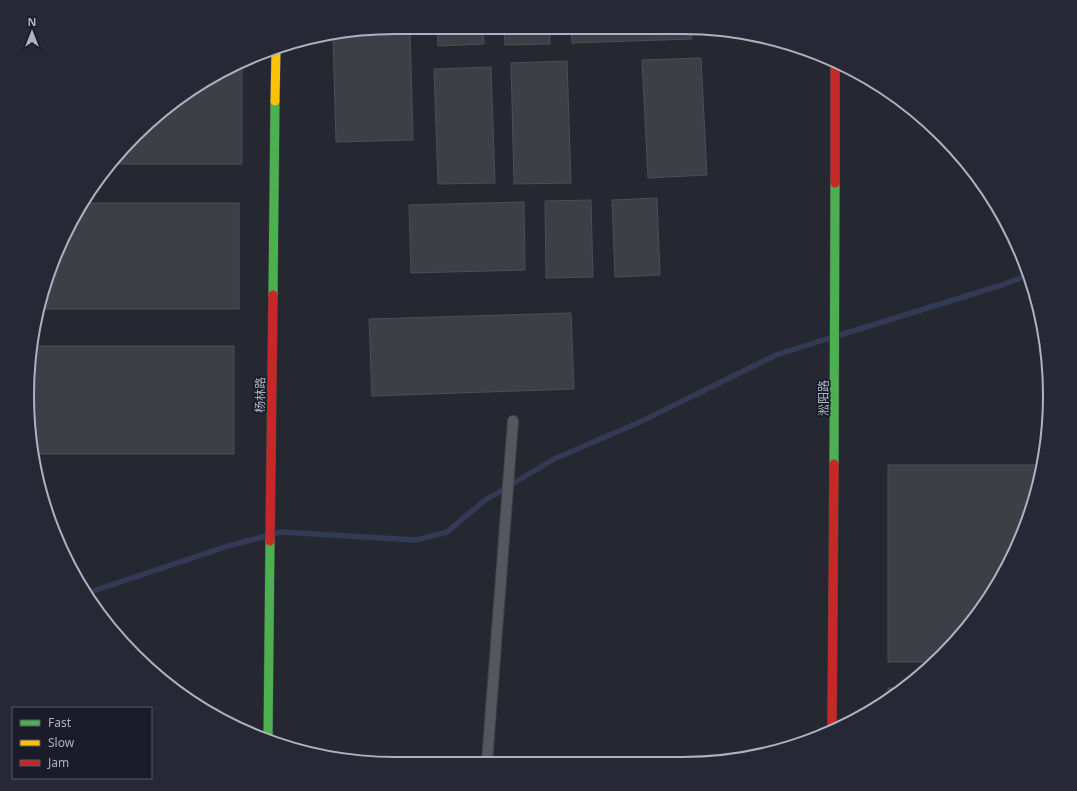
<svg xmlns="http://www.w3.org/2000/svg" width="1077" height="791" viewBox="0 0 1077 791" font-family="'Noto Sans','Noto Sans SC',sans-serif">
<rect width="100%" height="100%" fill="#252830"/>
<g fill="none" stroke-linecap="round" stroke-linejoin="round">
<path stroke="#343a56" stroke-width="5.5" d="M840,335l162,-50 26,-10
M274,534l7,-2 135,8 31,-8 37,-31 70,-42 86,-37 136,-67 54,-17
M87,593l141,-47 38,-10"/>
</g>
<path fill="#3d3f46" stroke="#4c4e58" d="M396,27h14l3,113 -77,2 -3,-107z
M437,27h46l1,17 -46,2z
M504,27h46v17l-45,1z
M571,27l120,1 1,11 -120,4z
M701,58l6,117 -59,3 -6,-118z
M567,61l4,122 -57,1 -3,-121z
M242,66v98h-131l7,-11 73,-64z
M491,67l4,116 -57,1 -4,-115z
M657,198l3,77 -45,2 -3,-77z
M591,200l2,77 -47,1 -1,-77z
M524,202l1,68 -114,3 -2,-68z
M85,203h154v106h-197l23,-76z
M571,313l3,76 -202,7 -3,-77z
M30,346h204v108h-201l-3,-11z
M888,465h154l-11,49 -30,66 -42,58 -26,24h-45z
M888,688h17l-17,10z"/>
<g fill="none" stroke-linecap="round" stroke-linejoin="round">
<g stroke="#42444b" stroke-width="12">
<path id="lane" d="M487,762l26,-341"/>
</g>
<g stroke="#42444b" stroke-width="10">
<path id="fast" d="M273,295l2,-194
M834,464l1,-281
M268,739l2,-198"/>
</g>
<g stroke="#42444b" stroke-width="10">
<path id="slow" d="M275,101l1,-51"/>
</g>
<g stroke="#42444b" stroke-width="10">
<path id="jam" d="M835,66v117
M270,541l3,-246
M832,730l2,-266"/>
</g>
<use href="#lane" stroke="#55565e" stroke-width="10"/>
<use href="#fast" stroke="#4caf50" stroke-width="9"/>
<use href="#slow" stroke="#ffc107" stroke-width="9"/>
<use href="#jam" stroke="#c62828" stroke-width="9"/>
</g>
<g text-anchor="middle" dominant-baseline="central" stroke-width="3.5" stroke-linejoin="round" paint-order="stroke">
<g font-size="12" fill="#aeb1c2" stroke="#1a1c29">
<text transform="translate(260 395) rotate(-89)">杨林路</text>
<text transform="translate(823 398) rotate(-90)">淞阳路</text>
</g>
</g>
<path d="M0 0H1077V791H0ZM395 34H682A361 361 0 0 1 1043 395V396A361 361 0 0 1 682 757H395A361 361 0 0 1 34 396V395A361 361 0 0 1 395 34Z" fill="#262835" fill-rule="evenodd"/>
<path fill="none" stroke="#aeb1c2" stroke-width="2" d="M395 34H682A361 361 0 0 1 1043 395V396A361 361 0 0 1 682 757H395A361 361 0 0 1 34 396V395A361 361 0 0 1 395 34Z"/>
<rect x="12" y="707" width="140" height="72" fill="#1a1c29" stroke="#555866"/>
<rect x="20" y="720" width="20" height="6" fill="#4caf50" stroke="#555866"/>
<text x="48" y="727" font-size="12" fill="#aeb1c2">Fast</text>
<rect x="20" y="740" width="20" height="6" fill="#ffc107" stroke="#555866"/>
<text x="48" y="747" font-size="12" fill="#aeb1c2">Slow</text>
<rect x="20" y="760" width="20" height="6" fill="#c62828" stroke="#555866"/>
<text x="48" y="767" font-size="12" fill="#aeb1c2">Jam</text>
<g transform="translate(32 32)" stroke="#1a1c29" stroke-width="3" paint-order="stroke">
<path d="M0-3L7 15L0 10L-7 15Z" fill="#aeb1c2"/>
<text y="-6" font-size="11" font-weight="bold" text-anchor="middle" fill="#aeb1c2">N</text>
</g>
</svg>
